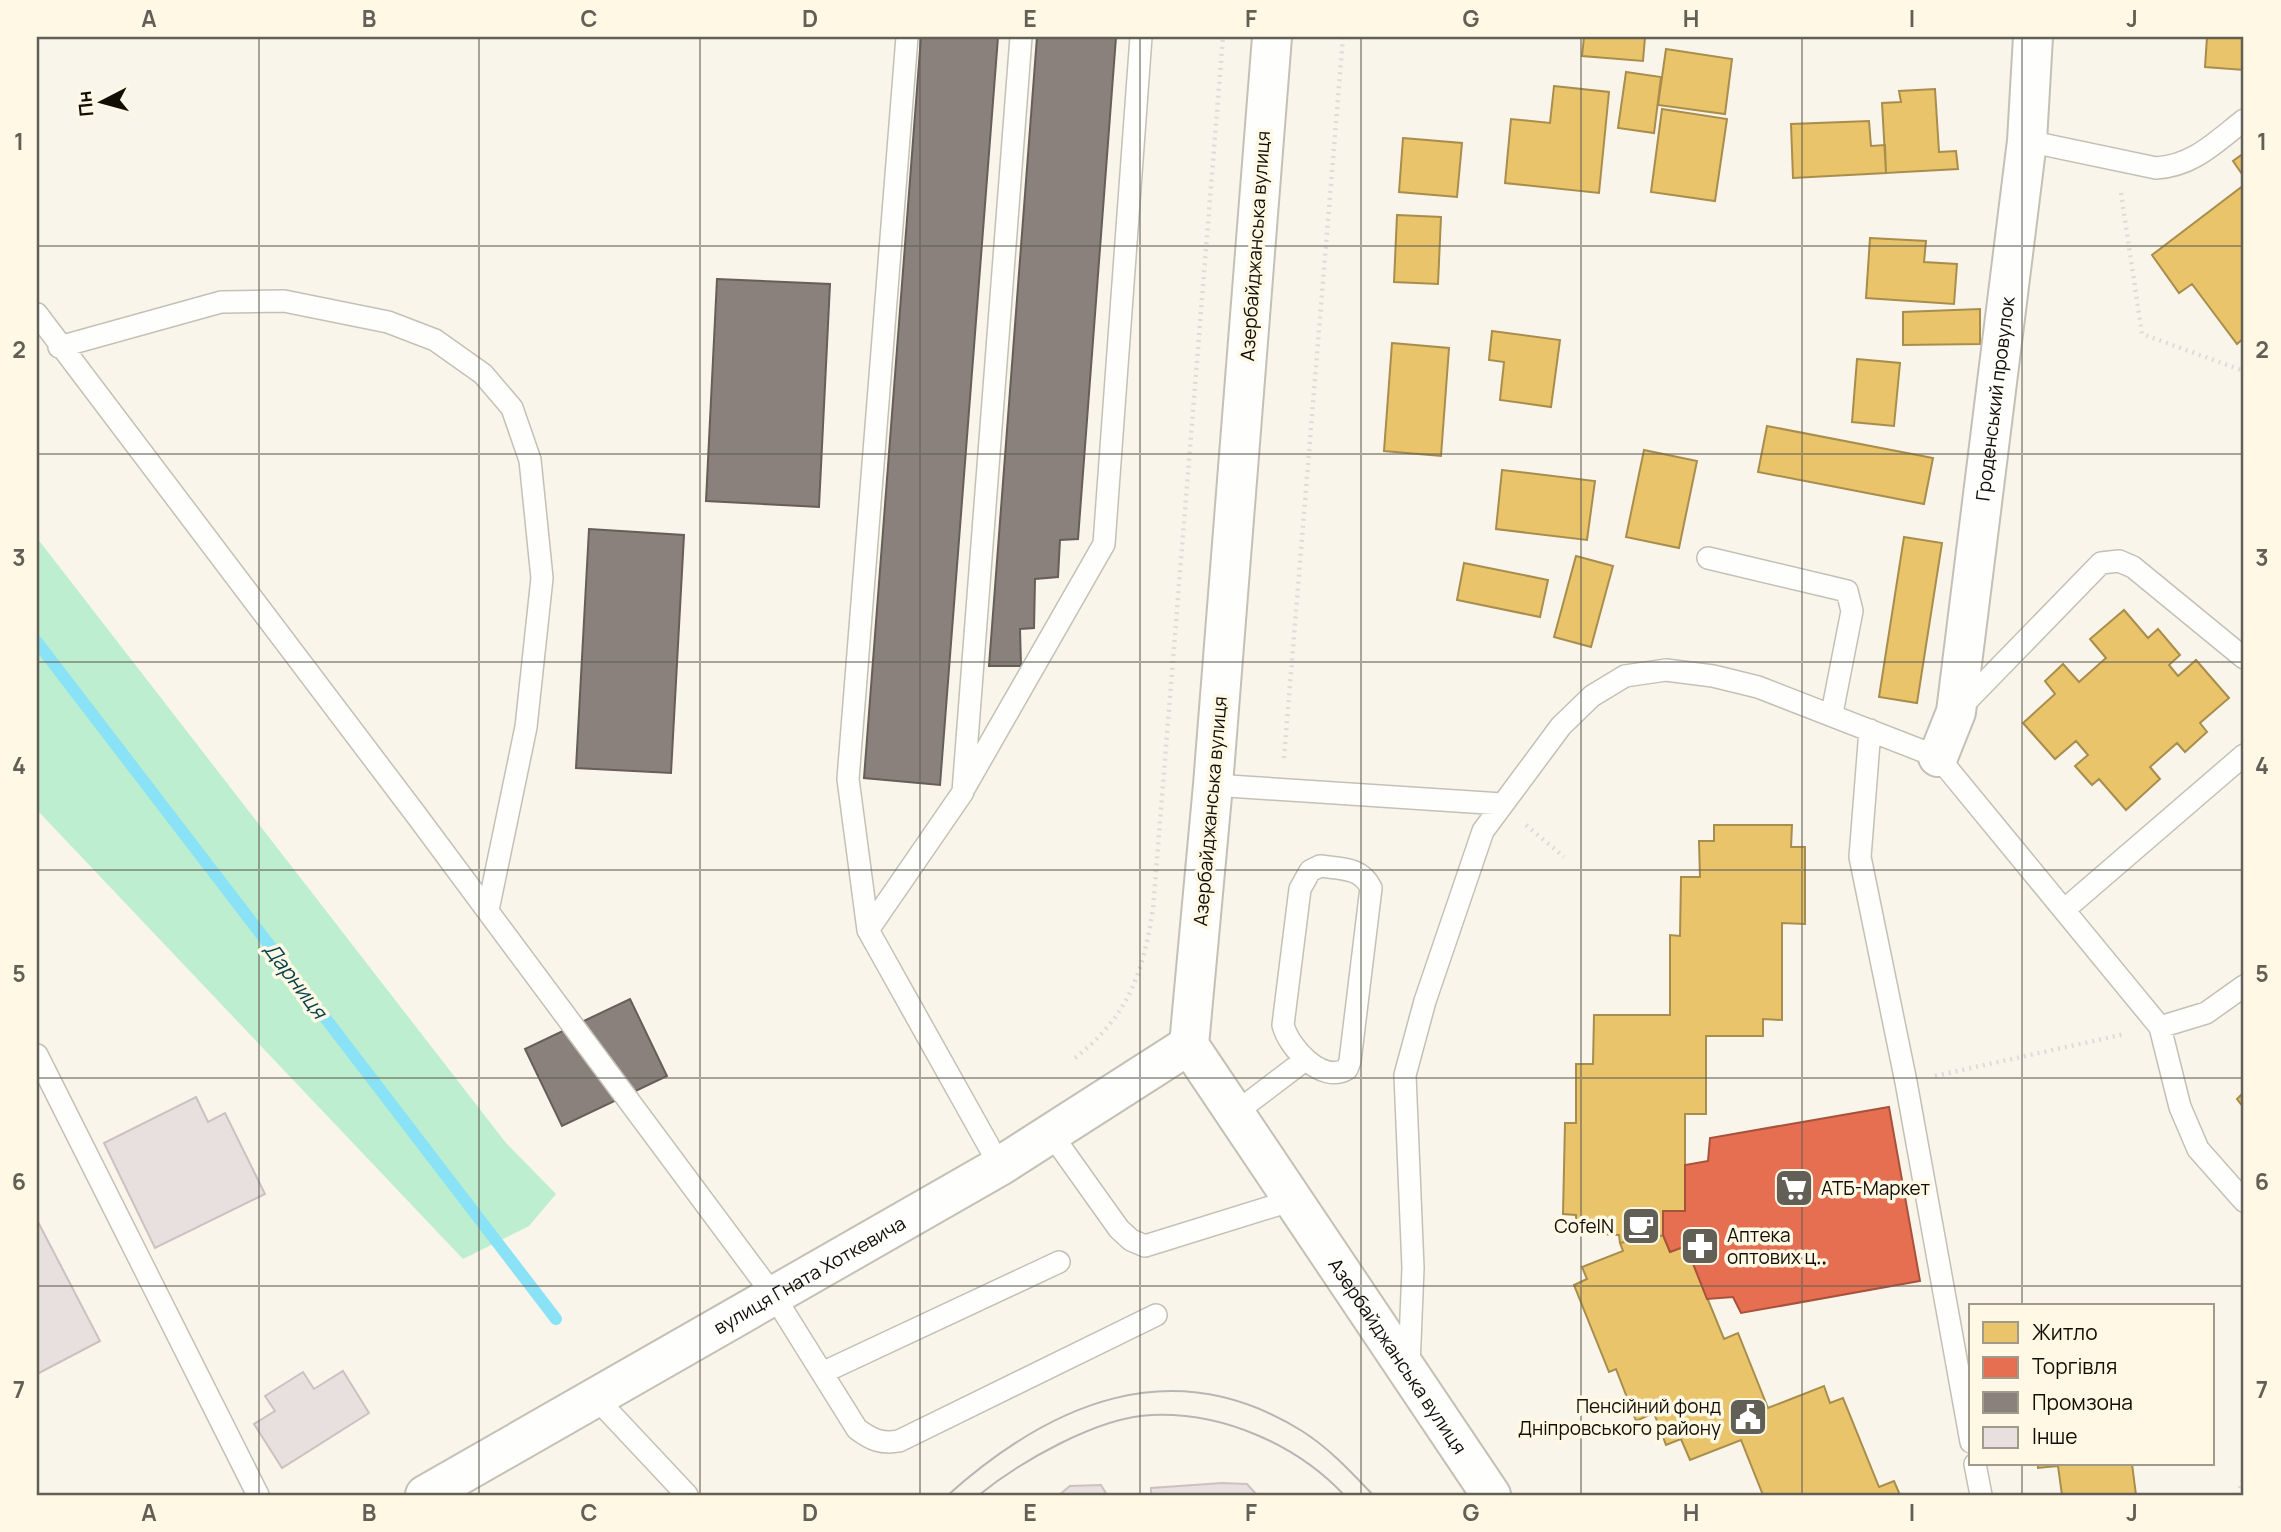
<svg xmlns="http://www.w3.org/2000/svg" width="2281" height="1532" viewBox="0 0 2281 1532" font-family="Manrope,sans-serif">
<rect width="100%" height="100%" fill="#f9f5ea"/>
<path fill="#bceecf" d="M37,538l469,605 50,51 -27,32 -66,33 -426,-449z"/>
<path fill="#e9c46a" stroke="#a88d4c" stroke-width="2" d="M1584,37h61l-2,24 -61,-5z
M2207,37h37v33l-39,-3z
M1666,49l66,10 -7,55 -67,-9z
M1626,72l35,5 -7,56 -36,-5z
M1554,86l55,6 -10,101 -94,-10 6,-64 39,4z
M1935,89l4,63 17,-1 2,18 -72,4 -4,-70 19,-1 -2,-11z
M1662,109l65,10 -12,82 -64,-9z
M1869,121l2,25 14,-1 1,28 -93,5 -2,-54z
M1403,138l59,5 -5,54 -58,-5z
M2244,153v24l-11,-16z
M2244,185v153l-7,6 -45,-60 -13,9 -27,-38z
M1397,215l44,2 -3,67 -44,-2z
M1870,238l56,3 -2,21 33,2 -3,40 -88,-6z
M1980,309v35l-77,1v-33z
M1492,331l68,9 -9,67 -51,-7 4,-38 -15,-2z
M1392,343l57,5 -8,108 -57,-5z
M1857,359l43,4 -6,63 -42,-4z
M1767,426l166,32 -9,46 -166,-32z
M1644,450l53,11 -18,87 -53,-11z
M1502,470l93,11 -8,59 -91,-11z
M1904,537l38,6 -25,160 -38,-6z
M1576,556l37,10 -22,81 -37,-10z
M1464,563l84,17 -8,37 -83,-17z
M2124,610l24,28 10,-9 22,26 -11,10 9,11 18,-16 33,38 -29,25 7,9 -22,20 -8,-9 -27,24 10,12 -34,31 -27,-31 -7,6 -17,-19 13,-11 -12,-14 -21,18 -32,-36 32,-29 -10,-13 18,-17 16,18 27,-24 -16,-19z
M1714,825h78l-1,22h14v77l-23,-1v97l-19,-1v17h-57v78h-21v97h-22v24l-43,8 -1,-8 -43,-2v-18l-13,-1 2,-91h11v-59h17l1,-49h76v-80l10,1 1,-59h19l-1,-36h15z
M2244,1092v16l-7,-9z
M1663,1235l7,17 16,-6 38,93 14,-6 30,75 56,-22 6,17 13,-5 36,89 15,-6 6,14h-137l-22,-55 -51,20 -9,-21 -15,6 -12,-32 -18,8 -20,-52 -7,3 -35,-87 13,-6 -5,-12 41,-16 -3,-8z
M2038,1464h94l4,31h-74l-4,-29 -20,2z"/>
<path fill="#e76f51" stroke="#a7523a" stroke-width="2" d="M1889,1107l31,174 -179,32 -8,-16 -26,2 -21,-53 -16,6 -7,-17v-24h22v-46l23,-4 2,-23z"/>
<path fill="#8a817c" stroke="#665e59" stroke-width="2" d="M921,37h77l-58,748 -76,-7z
M1037,37h79l-38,502 -18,1 -2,37 -23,2 -1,49 -14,1 1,37h-32z
M717,279l113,5 -11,223 -113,-6z
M589,529l95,6 -13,238 -95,-5z
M630,999l37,77 -105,50 -37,-77z"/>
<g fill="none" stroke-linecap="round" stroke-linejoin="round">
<path stroke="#8ae2f6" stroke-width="12" d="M37,642l519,677"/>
</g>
<path fill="#e7e0de" stroke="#c9c2c0" stroke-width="2" d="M196,1097l12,25 17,-9 40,81 -110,54 -51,-105z
M37,1220l63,121 -63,33z
M343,1371l26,42 -87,55 -28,-44 21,-13 -10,-15 38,-24 11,17z
M1222,1483l25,1 10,11h-106v-7z
M1101,1485l6,10h-48l11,-9z"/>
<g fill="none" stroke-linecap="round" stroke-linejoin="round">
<g stroke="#c4c0b6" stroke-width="24">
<path id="service" d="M907,37l-59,742 20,151 132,236
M2027,141l129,27c37,-2 60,-26 88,-48
M37,314l380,502 357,480 83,133c15,11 24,15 42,12l257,-126
M59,347l162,-45 63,-1 104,21 47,18 48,34 29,34 18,52 12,118 -16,149 -38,183
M1708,558l139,33 5,20 -20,102
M1960,708l141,-145 18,-2 14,6 111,91
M1870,730l-10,127 46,225 65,360
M1213,785l289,19
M965,787l139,-243 37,-507
M1320,866c21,3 41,1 51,22l-21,173 -3,8c-25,15 -58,-21 -64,-44l17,-136 10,-18z
M2064,910l180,-155
M868,930l95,-138 58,-755
M2160,1027l46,-14 38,-27
M37,1055l221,440
M1235,1113l70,-53
M1052,1135l67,94 12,11 14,6 148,-46
M1409,1366l4,-98 -8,-193 20,-74 58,-170 78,-105 31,-30 33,-20 41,-6 47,6 45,11 180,70 222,270 20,80 18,42 46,52
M824,1372l235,-110
M595,1397l92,98
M1975,1464l6,31"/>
</g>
<g stroke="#c4c0b6" stroke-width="42">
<g id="minor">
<path id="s1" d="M1938,757l18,-45 71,-571 6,-104"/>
</g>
</g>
<g stroke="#c4c0b6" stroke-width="42">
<g id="tertiary">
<path id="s2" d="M1272,37l-59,748 -24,260 302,450"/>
<path id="s3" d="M425,1495l575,-329 189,-121"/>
</g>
</g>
<path stroke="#dddcd9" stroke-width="4.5" stroke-dasharray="2 5" stroke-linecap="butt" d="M2121,193l21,141 102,37
M1284,758l59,-721
M1526,825l38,32
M1075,1058c53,-42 68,-84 78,-149l70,-872
M1935,1076l190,-42
M2238,1495l6,-19"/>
<use href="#service" stroke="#fefefc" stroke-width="21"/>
<use href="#minor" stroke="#fefefc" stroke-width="38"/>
<use href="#tertiary" stroke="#fefefc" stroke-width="38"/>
<path stroke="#b7b6b4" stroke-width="2" d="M948,1495c103,-92 224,-145 354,-64 27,17 49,41 71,64
M979,1495c42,-34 119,-78 173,-80 70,-3 144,29 192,80"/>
</g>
<path fill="none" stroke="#625f56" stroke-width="2" stroke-opacity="0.55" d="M259,37v1458M479,37v1458M700,37v1458M920,37v1458M1140,37v1458M1361,37v1458M1581,37v1458M1802,37v1458M2022,37v1269M37,246h2207M37,454h2207M37,662h2207M37,870h2207M37,1078h2207M37,1286h2207M2022,1464v31"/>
<defs>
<g id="supermarket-square" transform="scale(2.0125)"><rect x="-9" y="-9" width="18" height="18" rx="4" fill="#625f56" stroke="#fff8e4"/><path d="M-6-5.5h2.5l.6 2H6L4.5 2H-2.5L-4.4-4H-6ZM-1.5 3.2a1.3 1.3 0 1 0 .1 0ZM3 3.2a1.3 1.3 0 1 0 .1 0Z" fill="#fff"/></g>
<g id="cafe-square" transform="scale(2.0125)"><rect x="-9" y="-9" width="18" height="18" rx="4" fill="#625f56" stroke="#fff8e4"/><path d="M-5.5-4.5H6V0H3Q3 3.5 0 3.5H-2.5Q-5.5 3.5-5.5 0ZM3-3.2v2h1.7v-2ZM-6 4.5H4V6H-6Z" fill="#fff"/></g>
<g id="pharmacy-square" transform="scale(2.0125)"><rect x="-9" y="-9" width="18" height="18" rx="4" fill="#625f56" stroke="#fff8e4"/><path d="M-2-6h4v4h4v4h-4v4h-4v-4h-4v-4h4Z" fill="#fff"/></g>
<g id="civic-square" transform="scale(2.0125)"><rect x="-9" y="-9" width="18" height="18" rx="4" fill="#625f56" stroke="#fff8e4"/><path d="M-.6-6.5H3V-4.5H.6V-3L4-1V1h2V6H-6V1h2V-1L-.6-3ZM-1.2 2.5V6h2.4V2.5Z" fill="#fff"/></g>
</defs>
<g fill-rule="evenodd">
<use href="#supermarket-square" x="1794" y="1188"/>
<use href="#cafe-square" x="1641" y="1226"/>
<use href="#pharmacy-square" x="1700" y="1246"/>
<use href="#civic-square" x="1748" y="1417"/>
</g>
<g text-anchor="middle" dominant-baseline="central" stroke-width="7" stroke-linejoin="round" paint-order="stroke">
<g font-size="19" fill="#110e06" stroke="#fff8e4">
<text transform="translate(1255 246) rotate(-86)">Азербайджанська вулиця</text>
<text stroke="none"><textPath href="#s1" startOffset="364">Гроденський провулок</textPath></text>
<text transform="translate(1210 811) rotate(-85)">Азербайджанська вулиця</text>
<text stroke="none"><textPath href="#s3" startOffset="443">вулиця Гната Хоткевича</textPath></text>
<text stroke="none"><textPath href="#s2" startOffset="1386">Азербайджанська вулиця</textPath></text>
</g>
<g font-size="19" fill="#110e06" stroke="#fff8e4" text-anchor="start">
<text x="1821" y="1188">АТБ-Маркет</text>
<text x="1614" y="1226" text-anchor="end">CofeIN</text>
<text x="1727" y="1235">Аптека<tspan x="1727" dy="22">оптових ц‥</tspan></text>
<text x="1721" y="1406" text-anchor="end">Пенсійний фонд<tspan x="1721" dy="22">Дніпровського району</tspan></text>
</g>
<g font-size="21" font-style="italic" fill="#023f4d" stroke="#fff8e4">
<text transform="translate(296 980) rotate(53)">Дарниця</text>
</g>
</g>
<rect width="2281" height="1532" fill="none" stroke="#fff8e4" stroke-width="77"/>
<rect x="1969" y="1304" width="245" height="161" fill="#fff8e4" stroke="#a09a8b" stroke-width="2"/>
<rect x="1983" y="1322" width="35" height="21" fill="#e9c46a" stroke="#a09a8b" stroke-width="2"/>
<text x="2032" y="1340" font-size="21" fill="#110e06">Житло</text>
<rect x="1983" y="1357" width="35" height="21" fill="#e76f51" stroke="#a09a8b" stroke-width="2"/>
<text x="2032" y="1374" font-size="21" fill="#110e06">Торгівля</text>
<rect x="1983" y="1392" width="35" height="21" fill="#8a817c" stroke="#a09a8b" stroke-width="2"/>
<text x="2032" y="1410" font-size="21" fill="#110e06">Промзона</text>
<rect x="1983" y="1427" width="35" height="21" fill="#e7e0de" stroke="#a09a8b" stroke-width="2"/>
<text x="2032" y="1444" font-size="21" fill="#110e06">Інше</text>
<g transform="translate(102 102) rotate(264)" stroke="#fff8e4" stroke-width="5" paint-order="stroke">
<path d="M0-5L12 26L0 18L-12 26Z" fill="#110e06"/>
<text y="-10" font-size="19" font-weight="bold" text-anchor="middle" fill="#110e06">Пн</text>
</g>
<rect x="38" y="38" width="2204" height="1456" fill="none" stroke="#625f56" stroke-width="2.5"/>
<g font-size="23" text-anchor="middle" font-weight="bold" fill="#625f56">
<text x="149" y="27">A</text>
<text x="369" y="27">B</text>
<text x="589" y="27">C</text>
<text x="810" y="27">D</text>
<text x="1030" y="27">E</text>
<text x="1251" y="27">F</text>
<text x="1471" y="27">G</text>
<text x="1691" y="27">H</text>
<text x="1912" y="27">I</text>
<text x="2132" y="27">J</text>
<text x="19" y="150">1</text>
<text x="2262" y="150">1</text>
<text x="19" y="358">2</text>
<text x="2262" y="358">2</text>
<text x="19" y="566">3</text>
<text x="2262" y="566">3</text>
<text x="19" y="774">4</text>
<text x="2262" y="774">4</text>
<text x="19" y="982">5</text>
<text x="2262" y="982">5</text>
<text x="19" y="1190">6</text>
<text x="2262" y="1190">6</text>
<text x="19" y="1398">7</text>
<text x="2262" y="1398">7</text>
<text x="149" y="1521">A</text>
<text x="369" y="1521">B</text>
<text x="589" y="1521">C</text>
<text x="810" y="1521">D</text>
<text x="1030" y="1521">E</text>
<text x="1251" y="1521">F</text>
<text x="1471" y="1521">G</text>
<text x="1691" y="1521">H</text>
<text x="1912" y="1521">I</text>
<text x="2132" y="1521">J</text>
</g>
</svg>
